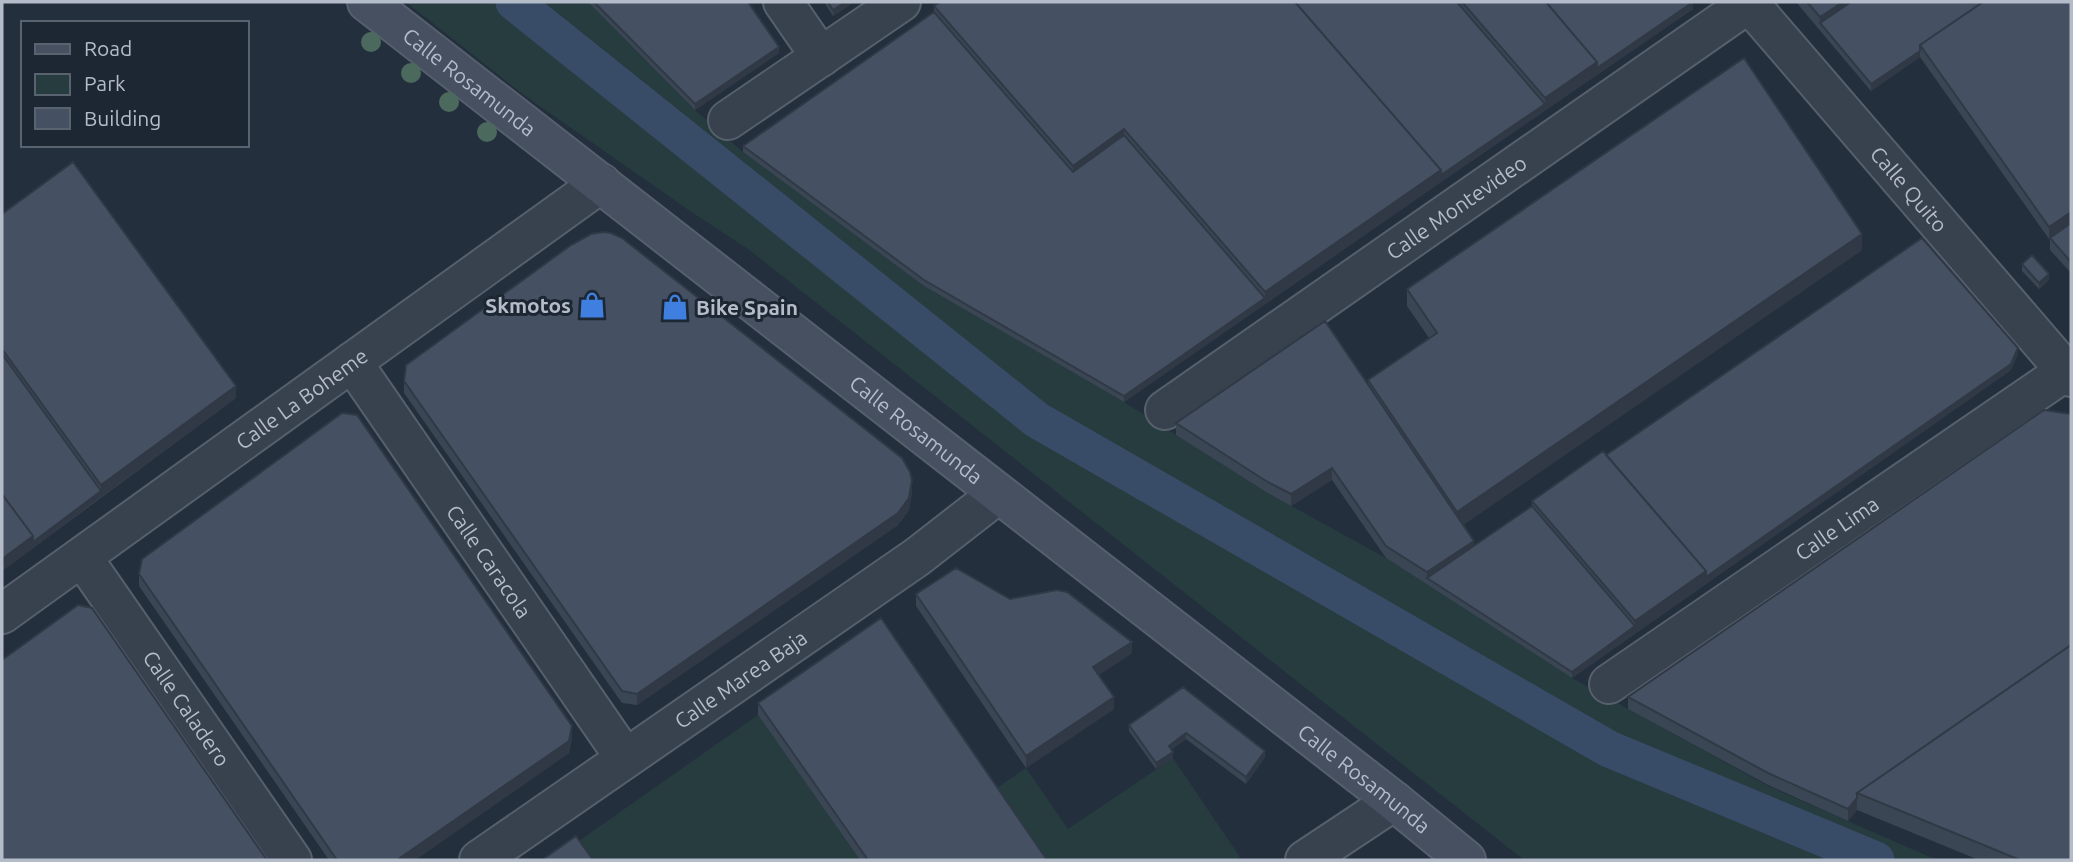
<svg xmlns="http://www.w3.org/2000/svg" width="2073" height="862" viewBox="0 0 2073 862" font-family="Ubuntu,sans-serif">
<rect width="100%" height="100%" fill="#242f3e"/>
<path fill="#263c3f" d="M406,2h182l107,108 48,42 181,134 200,116 142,90 120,66 186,120 196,108 169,74h-413l-776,-611 -58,-38 -166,-116z
M758,715l102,145h-272l-12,-17z
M1173,758l67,99 -4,3h-196l-48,-69 34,-23 42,61z"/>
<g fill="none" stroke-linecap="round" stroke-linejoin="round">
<path stroke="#394c67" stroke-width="37" d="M514,2l523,418 572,329 267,111"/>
<g stroke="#565f6c" stroke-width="42">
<g id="street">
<path d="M783,2l38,55"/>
<path id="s1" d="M1748,2l323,375"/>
<path d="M728,120l173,-118"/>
<path id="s2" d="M352,362l273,396"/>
<path id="s3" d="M1165,410l584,-407"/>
<path id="s4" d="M82,557l210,303"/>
<path id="s5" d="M2,614l599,-431"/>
<path id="s6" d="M1609,684l457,-313"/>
<path id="s7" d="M479,860l438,-303 81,-63"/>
<path d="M1305,860l89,-59"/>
</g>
</g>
<g stroke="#565f6c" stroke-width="42">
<g id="secondary">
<path id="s8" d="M367,2l1027,799 72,59"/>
</g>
</g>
<use href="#street" stroke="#38414e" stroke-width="38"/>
<use href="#secondary" stroke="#465061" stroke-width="38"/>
</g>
<g fill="#4b6a5d">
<circle cx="371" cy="42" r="10"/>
<circle cx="411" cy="73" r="10"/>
<circle cx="449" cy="102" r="10"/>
<circle cx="487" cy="132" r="10"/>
</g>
<path fill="#3b4654" d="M588,2h160l31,51 -84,57z
M824,2h30l-21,14z
M941,2h752v7l-252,173 -317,220 -200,-116 -181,-134v-6l191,-134v-6z
M1796,2h275v271l-21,-23v-12l-1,1 -129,-182 -49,34z
M2,214l234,184 -234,173z
M1862,250l-399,275 11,21 58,-40v-5l74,-46 412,-101 -7,16 -439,308 -186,-120 -54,-78 -41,26 -25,-14 -90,-57v-12l192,-37v-6l61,-42 -22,-32v-17z
M2022,264l27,16 -10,9 -17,-18z
M404,381l508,111 -3,18 -11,15 -261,180 -15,-2 -218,-310z
M139,574l433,164 -3,15 -154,107h-86l-190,-274z
M916,594l94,5 122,54 -33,22 15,34 -88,59 -110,-162z
M1183,687l82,70 -19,27 -60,-45 -15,11 2,8 -17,11 -27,-38v-6z
M1628,697l443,163h-92l-122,-50 -9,11 -80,-36 -140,-76z
M758,703l289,157h-187l-102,-145z"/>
<path fill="#303945" d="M845,2h9l-21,14v-6z
M1693,2v7l-252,173v-7l104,-71v-6l52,-36z
M1843,2h17l-40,21v-6z
M779,47v6l-84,57v-6z
M1920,51v6l-49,34v-7z
M1124,129v12l-51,37v-12z
M1441,170v12l-176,122v-12z
M2071,212v12l-22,15v-12z
M1862,234v16l-405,279v-17z
M2049,274v6l-10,9v-6z
M1265,298v6l-141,98v-6z
M2018,348v6l-7,16 -439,308v-6l63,-46v-5z
M236,386v12l-135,99v-12z
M1332,468v12l-41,26v-12z
M912,480v12l-3,18 -11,15 -261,180v-11z
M101,491v6l-99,74v-12l31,-23z
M1474,541v12l-47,25v-6z
M1132,642v11l-39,26v-12z
M1114,697v12l-88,59v-12z
M572,726v12l-3,15 -154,107h-18z
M1186,733v6l-17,13v-6z
M1265,751v6l-19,27v-7z
M1173,752v6l-17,11v-6z
M1857,798v12l-9,11v-12z"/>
<path fill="#455162" stroke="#303945" stroke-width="2" d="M594,2h154l31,45 -84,57z
M828,2h17l-12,8z
M941,2h354l146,168 -176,122 -141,-163 -51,37 -139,-160z
M1295,2h162l88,102 -104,71v-5z
M1462,2h84l51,60 -52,36z
M1546,2h147l-96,66v-6z
M1807,2h36l-23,15z
M1851,2h132l-63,43v6l-49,33 -51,-61z
M1983,2h88v210l-22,15 -129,-182z
M934,12l139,160 51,-37 141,163 -141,98 -200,-116 -181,-134z
M1744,58l118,176 -405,278 -89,-132 69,-47 -30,-44z
M73,162l163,224 -135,99 -99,-136v-135z
M2071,223v39l-21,-24z
M603,232l8,1 11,5 280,220 8,14 2,8 -3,18 -11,15 -261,181 -15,-3 -218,-310 2,-16 165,-120 20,-11z
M1922,238l96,110 -7,16 -305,213v-6l-100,-116z
M2032,255l17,19 -10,9 -17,-19z
M1325,321l149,220 -47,31 -41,-26 -54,-78 -41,26 -25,-13 -90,-58z
M2,354l99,137 -68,51v-6l-31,-42z
M2044,410l27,4v231l-214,148v5l-9,11 -80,-36 -140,-76z
M342,413l15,2 215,311 -3,15 -172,119h-60l-198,-286 3,-15z
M1603,451l103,120 -71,50 -103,-120z
M2,494l31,42 -31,23z
M1532,506l103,120 -63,46 -145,-94z
M956,568l54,31 47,-9 10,2 65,50 -39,25 21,30 -88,59 -110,-162z
M78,605l14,3 175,252h-265v-200z
M881,618l166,242h-179l-110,-157z
M2071,645v215h-51l-163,-67z
M1183,687l82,64 -19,26 -60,-44 -17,13 4,6 -17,11 -27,-38z
M576,836l17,24h-51z"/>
<defs>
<g id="shop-bare" transform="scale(2.1)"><path d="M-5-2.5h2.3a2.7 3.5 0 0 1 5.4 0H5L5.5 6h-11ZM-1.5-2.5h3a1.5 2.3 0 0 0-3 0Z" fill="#3f7fe0" stroke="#1d2633" stroke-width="2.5" paint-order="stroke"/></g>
</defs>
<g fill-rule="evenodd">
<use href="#shop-bare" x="592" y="305"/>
<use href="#shop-bare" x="675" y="307"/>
</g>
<g text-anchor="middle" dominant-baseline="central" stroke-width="6" stroke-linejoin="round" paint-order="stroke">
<g font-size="21" fill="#b4bcc9" stroke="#1d2633">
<text stroke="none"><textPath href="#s8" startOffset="130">Calle Rosamunda</textPath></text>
<text stroke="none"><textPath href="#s1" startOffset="247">Calle Quito</textPath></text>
<text stroke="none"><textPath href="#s3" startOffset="355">Calle Montevideo</textPath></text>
<text stroke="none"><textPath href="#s5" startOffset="369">Calle La Boheme</textPath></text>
<text stroke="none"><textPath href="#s8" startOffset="696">Calle Rosamunda</textPath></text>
<text stroke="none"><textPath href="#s6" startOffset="276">Calle Lima</textPath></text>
<text stroke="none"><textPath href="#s2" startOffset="242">Calle Caracola</textPath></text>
<text stroke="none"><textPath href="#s7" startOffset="318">Calle Marea Baja</textPath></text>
<text stroke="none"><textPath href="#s4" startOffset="184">Calle Caladero</textPath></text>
<text stroke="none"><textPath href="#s8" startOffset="1264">Calle Rosamunda</textPath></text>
</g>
<g font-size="21" font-weight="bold" fill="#b4bcc9" stroke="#1d2633" text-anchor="end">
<text x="571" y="305">Skmotos</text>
<text x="696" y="307" text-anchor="start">Bike Spain</text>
</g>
</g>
<rect width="2073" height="862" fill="none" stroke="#b4bcc9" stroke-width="7"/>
<rect x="21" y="21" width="228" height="126" fill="#1d2633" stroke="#59626f" stroke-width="2"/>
<rect x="35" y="44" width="35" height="10" fill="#465061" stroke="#59626f" stroke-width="2"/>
<text x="84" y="56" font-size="21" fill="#b4bcc9">Road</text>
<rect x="35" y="74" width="35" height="21" fill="#263c3f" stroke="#59626f" stroke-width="2"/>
<text x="84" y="91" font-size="21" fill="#b4bcc9">Park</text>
<rect x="35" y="108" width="35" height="21" fill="#455162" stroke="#59626f" stroke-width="2"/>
<text x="84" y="126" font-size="21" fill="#b4bcc9">Building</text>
</svg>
